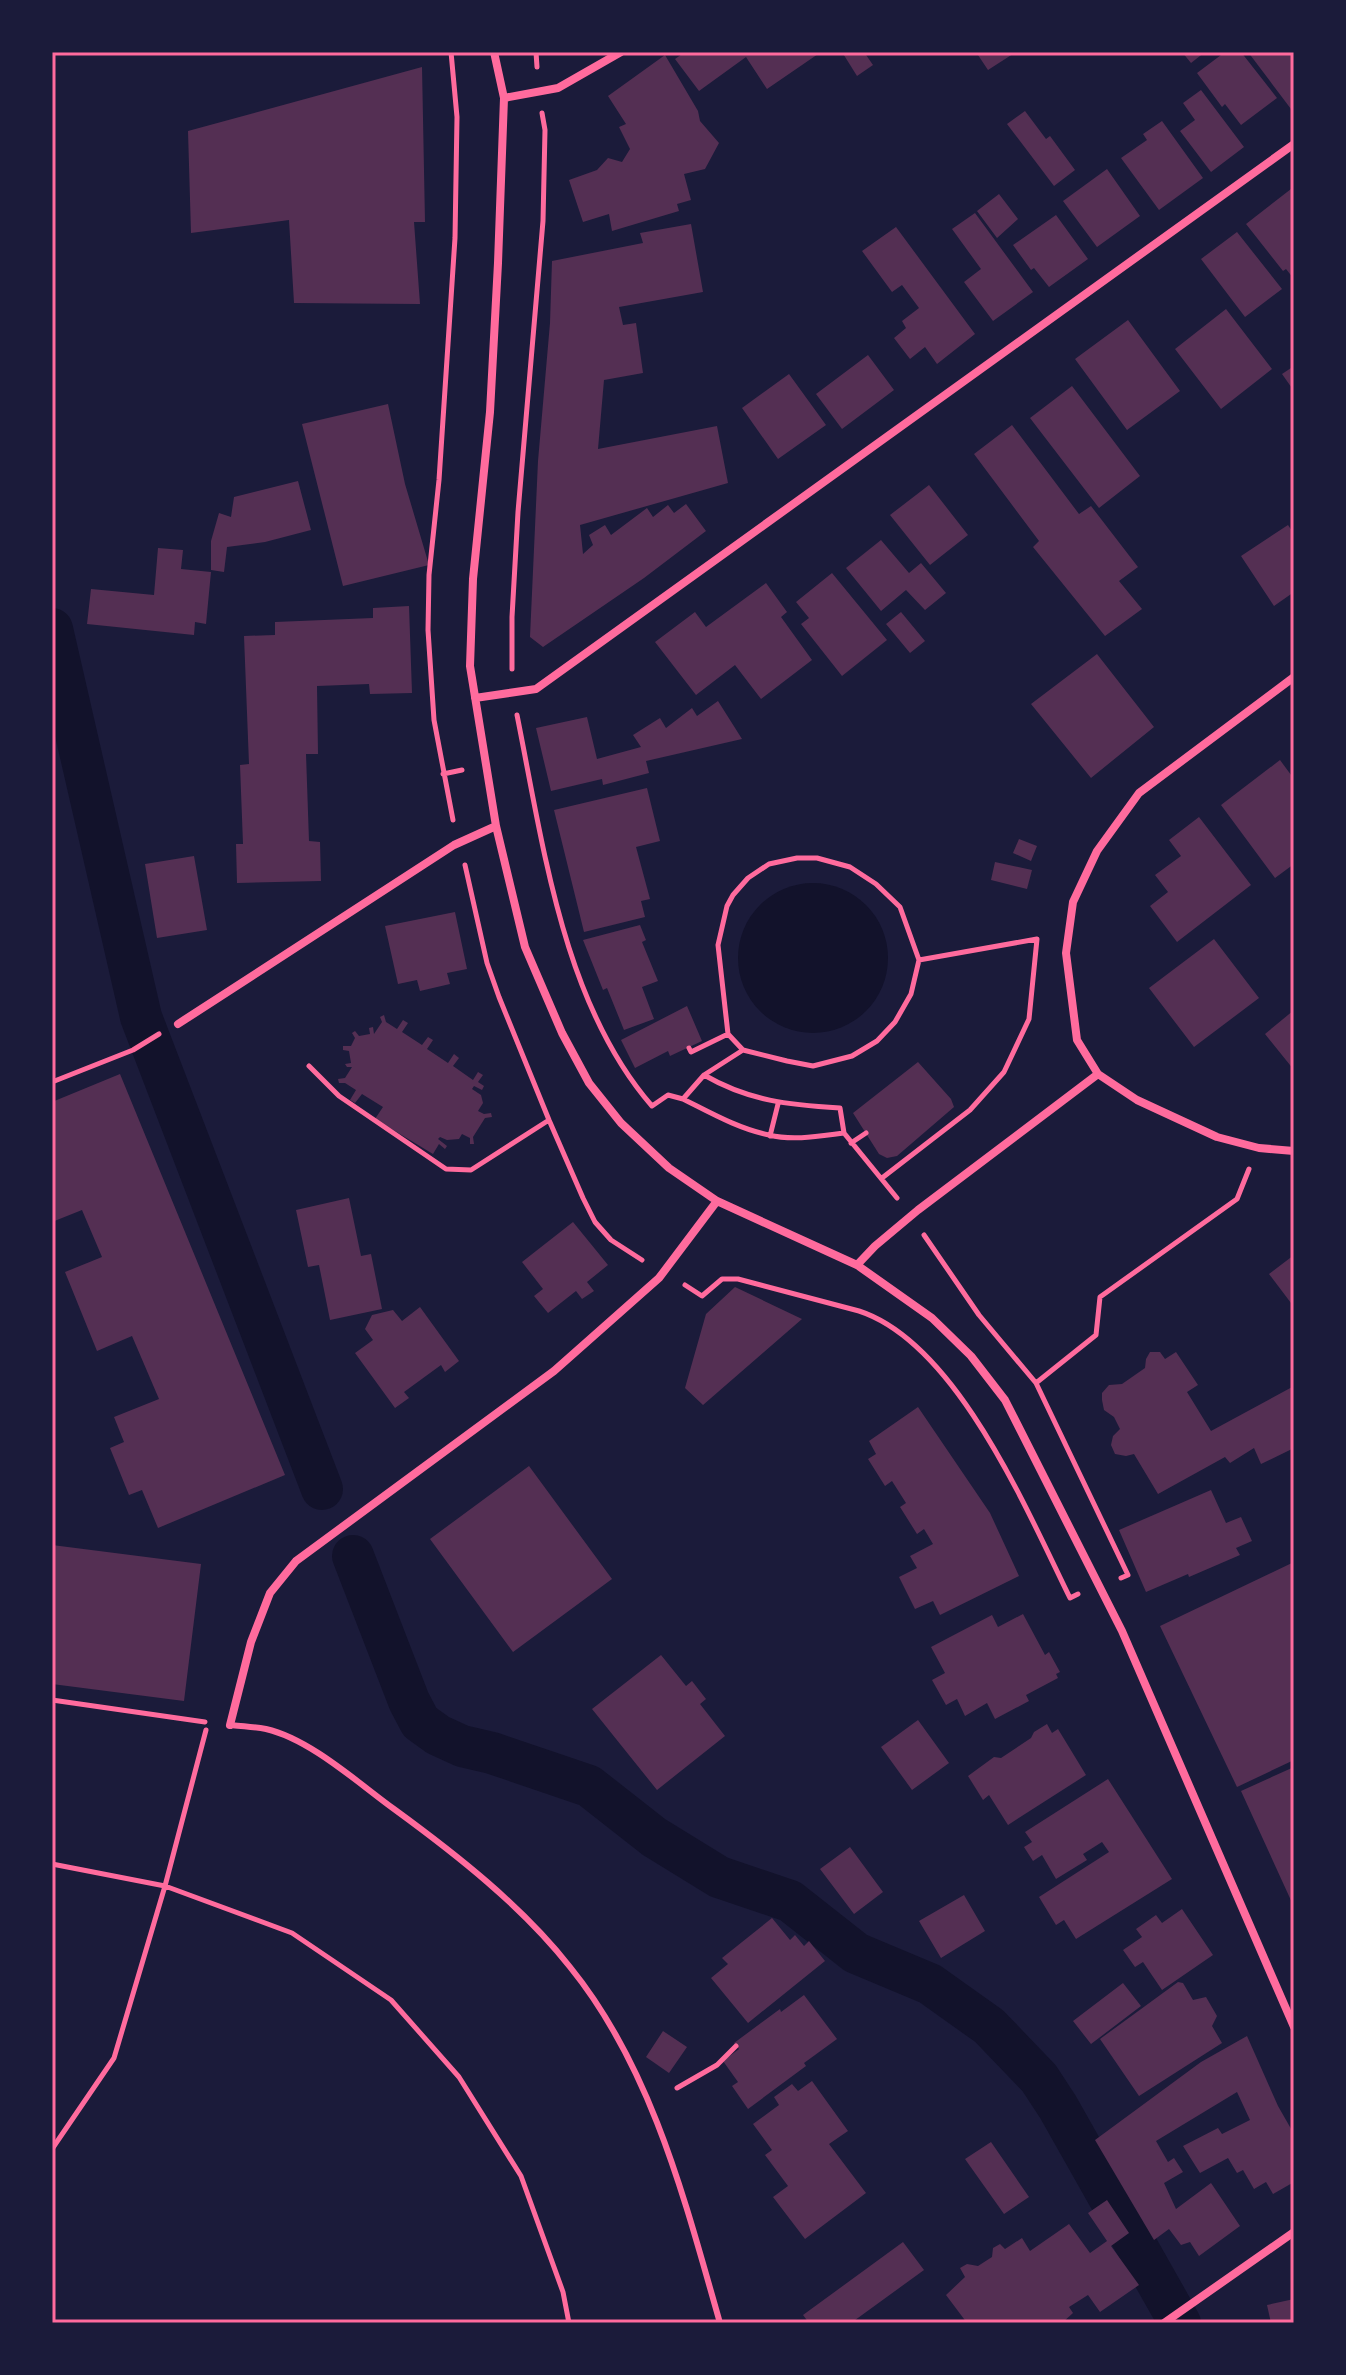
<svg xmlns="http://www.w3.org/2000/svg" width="1346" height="2375" viewBox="0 0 1346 2375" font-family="'Playfair Display',serif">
<rect width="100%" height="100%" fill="#1b1b3a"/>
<path fill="#12122b" d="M738 958a75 75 0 1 1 150 0a75 75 0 1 1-150 0Z"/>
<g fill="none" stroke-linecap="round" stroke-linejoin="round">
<path stroke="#12122b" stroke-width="42" d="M52,629l89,388 181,472
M353,1556l56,145 11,21 18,13 24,11 30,7 97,33 65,51 65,40 71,24 66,52 74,31 59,42 50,52 19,29 122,216"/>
</g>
<path fill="#542f53" d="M685,52h136l-54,37 -21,-32 -47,34 -24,-32z
M842,52h22l9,13 -16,11z
M976,52h40l-28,18z
M1182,52h23l-14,11z
M1225,52h16l36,46 -36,27 -16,-21 -3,3 -25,-34z
M1248,52h46v61z
M665,55l33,56 2,10 19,22 -14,26 -21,5 7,26 -14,4 2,7 -67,20 -3,-17 -26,8 -14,-42 28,-10 11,-12 14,4 8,-13 -11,-22 7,-3 -18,-28z
M422,67l3,155h-11l6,82 -126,-1 -5,-83 -98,13 -3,-102z
M1201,90l43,57 -33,25 -31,-41 15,-11 -12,-17z
M1025,111l21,28 4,-3 25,34 -21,16 -47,-62z
M1162,121l41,57 -44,32 -38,-52 26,-18 -4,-6z
M1107,169l33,47 -43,31 -34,-46z
M1291,189l3,3v87l-8,-10 -3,2 -37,-47z
M999,194l19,25 -21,19 -20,-27z
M975,213l58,79 -40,29 -29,-39 17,-13 -29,-40z
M1056,215l32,44 -39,28 -15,-19 -3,2 -18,-25z
M691,224l12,68 -84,15 4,18 13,-2 7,50 -39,7 -6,69 119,-23 11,57 -148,42 3,29 10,-9 -4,-10 16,-10 6,10 36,-27 6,9 15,-12 6,8 12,-9 20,27 -62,47 -101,69 -13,-10 8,-176 12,-138 2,-62 91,-18 -3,-10z
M896,227l79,107 -38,30 -12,-17 -15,12 -16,-21 12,-10 -4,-7 17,-13 -17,-23 -10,7 -30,-41z
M1237,232l45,57 -37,28 -44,-58z
M1226,309l46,60 -51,40 -46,-60z
M1128,320l52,71 -53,39 -52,-71z
M868,355l26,35 -52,39 -26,-35z
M1294,366v25l-12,-17z
M789,374l37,51 -48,34 -36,-51z
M1072,386l68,90 -41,32 -69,-90z
M388,404l17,80 24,81 -86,21 -41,-162z
M1012,425l67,89 12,-8 47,61 -19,14 23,28 -37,27 -72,-89 6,-6 -65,-87z
M298,481l13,49 -46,12 -38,5 -3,25 -13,-2v-29l8,-28 12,4 3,-20z
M929,485l39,50 -38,30 -40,-50z
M1288,525l6,9v58l-20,14 -33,-50z
M881,540l28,33 12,-10 25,30 -21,17 -19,-20 -25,21 -35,-43z
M158,548l25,2 -2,19 30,3 -5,52 -11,-2 -1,13 -107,-11 4,-35 63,6z
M832,573l55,67 -45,36 -41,-52 8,-6 -13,-16z
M766,583l21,29 -6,5 31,43 -51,39 -26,-34 -39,30 -41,-53 40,-30 11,15z
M409,606l3,87 -42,1 -1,-10 -52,2 1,68h-12l3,87 11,1 1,39 -84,2 -1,-39h7l-3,-79 9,-1 -5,-128 31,-1v-13l98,-4v-10z
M901,612l24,29 -15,12 -24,-29z
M1097,654l57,73 -63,51 -60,-74z
M718,701l24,38 -96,22 3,12 -46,12 -1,-6 -51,12 -15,-63 51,-11 10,42 44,-12 -8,-12 27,-17 6,10 26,-20 5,8z
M1280,760l14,19v49l-3,2 3,4v30l-19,14 -54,-73z
M647,788l13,53 -24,6 14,52 -9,2 4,16 -61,15 -30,-122z
M1199,817l52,68 -74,57 -27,-36 18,-14 -13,-17 26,-19 -12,-16z
M1019,839l18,7 -6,15 -18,-8z
M194,856l13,74 -50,8 -12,-74z
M995,862l37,8 -5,19 -36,-9z
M455,912l12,57 -20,4 3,11 -30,7 -3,-11 -19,4 -13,-58z
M640,925l6,15 -4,2 16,39 -16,6 12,32 -30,11 -17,-42 -4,2 -20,-50z
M1214,939l45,59 -65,49 -45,-59z
M687,1006l15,35 -32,15 -2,-5 -33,17 -14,-28z
M1294,1010v60l-29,-36z
M384,1015l2,7 11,7 6,-9 5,3 -6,9 20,13 6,-8 5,3 -6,9 21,14 6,-9 5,4 -6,8 20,14 5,-8 5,3 -5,7 6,4 -2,4 -8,-4 -2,3 9,6 2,8 -5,8 6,3 7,-1 1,4 -7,1 -12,19 1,7h-4v-6l-8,-4 -3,5 -12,1 -7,-3 -2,2 9,7 -2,3 -6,-5 -6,10 -58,-35 8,-12 -21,-13 -7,9 -5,-3 6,-10 -11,-7h-6l-1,-4 7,-1 7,-11h-5l-2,-3 6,-1 -2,-12 -6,-1v-4h8l4,-8 -3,-5 3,-2 4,5 11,-2 -1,-6 4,-1 1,7 8,-12 -2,-5z
M918,1062l33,37 3,8 -57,49 -10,2 -8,-4 -26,-41z
M120,1074l165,401 -127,53 -16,-38 -13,5 -19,-47 14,-6 -10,-25 45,-18 -27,-63 -35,15 -32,-79 37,-15 -20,-47 -30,12v-120z
M349,1198l12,58 10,-2 11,55 -52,11 -11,-55 -11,2 -12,-57z
M573,1222l35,43 -21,17 7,9 -12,8 -6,-8 -28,22 -14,-17 9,-7 -21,-27z
M1294,1255v52l-25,-33z
M735,1287l67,32 -99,86 -18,-17 21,-74z
M420,1307l39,54 -14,11 -4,-7 -37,27 5,6 -14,10 -40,-55 18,-13 -8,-11 7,-14 21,-5 9,11z
M1150,1352h10l5,7 11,-7 22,33 -11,7 24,39 83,-45v62l-33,16 -7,-16 -24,15 -5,-6 -67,37 -24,-40 -8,2 -11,-2 -4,-9 2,-9 7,-7 -6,-12 -10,-7 -2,-10v-7l7,-8 13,-1 23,-16 1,-9z
M918,1407l72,106 29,63 -79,39 -7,-14 -18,8 -16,-32 18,-9 -7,-12 23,-12 -9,-15 -7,5 -17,-27 6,-4 -14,-22 -7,5 -17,-27 8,-5 -7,-13z
M529,1466l83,113 -99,73 -83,-113z
M1211,1490l15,33 15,-6 11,24 -16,7 4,7 -51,22 -1,-3 -42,18 -27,-62z
M52,1545l149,19 -17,137 -132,-17z
M1294,1562v198l-57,27 -77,-161z
M1023,1614l22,41 4,-3 11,20 -4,2 2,4 -32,17 3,6 -34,18 -8,-16 -22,13 -8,-17 -11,6 -14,-25 13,-7 -14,-26 61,-32 6,12z
M661,1655l25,31 6,-5 14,18 -6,5 25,32 -68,54 -65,-81z
M918,1720l31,43 -37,27 -31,-43z
M1047,1724l5,9 6,-4 28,46 -78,50 -19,-30 -6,5 -15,-24 26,-19 7,1 30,-20 3,-6z
M1294,1767v140l-53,-116z
M1108,1779l64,100 -96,60 -12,-19 -8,5 -17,-28 70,-45 -7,-10 -19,12 4,6 -31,19 -14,-24 -9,6 -9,-14 8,-5 -7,-10z
M850,1847l33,45 -29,22 -34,-45z
M964,1895l21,36 -44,27 -22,-37z
M1182,1909l31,46 -51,35 -19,-28 -8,5 -12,-17 19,-13 -6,-8 20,-14 6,8z
M772,1918l18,22 5,-5 9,11 5,-5 16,20 -77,62 -37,-45 17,-14 -6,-6z
M1178,1982l5,1 10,17 13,-3 11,19 -5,10 10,17 -83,53 -39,-57z
M1123,1983l18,23 -50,38 -18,-23z
M804,1995l33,44 -33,24 2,3 -58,43 -16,-23 6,-4 -15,-21 16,-12 -5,-6 46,-34 1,3z
M663,2031l24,16 -18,26 -23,-16z
M1247,2036l31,70 16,28v48l-21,12 -7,-12 -12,7 -11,-19 -6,3 -9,-15 -28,15 -17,-27 35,-18 4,6 28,-14 -13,-28 -81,49 12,21 6,-4 9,14 -19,11 12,26 35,-26 29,43 -41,30 -9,-14 -9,3 -12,-16 -15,11 -59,-100 106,-78z
M812,2081l36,50 -19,13 37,49 -61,46 -32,-42 15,-11 -23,-31 7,-5 -19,-26 26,-19 -5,-8 18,-13 6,7z
M991,2142l38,55 -25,17 -39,-55z
M1107,2200l22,33 -18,13 28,39 -39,27 -12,-17 -19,12 4,6 -11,10h-95l-21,-28 19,-18 -5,-9 7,-4 11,2 14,-9 1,-9 7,-4 5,5 17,-11 8,13 39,-27 21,29 17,-12 -19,-28z
M903,2242l21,28 -73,53h-42l-6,-8z
M1294,2299v24h-23l-4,-18z"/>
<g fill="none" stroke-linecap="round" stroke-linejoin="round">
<path stroke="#ff6b9d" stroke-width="5" d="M451,52l6,65 -2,121 -16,242 -10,95 -1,55 6,90 19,100
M536,52l1,15
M512,669v-52l6,-105 25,-291 2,-91 -3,-17
M517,715c26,129 46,289 135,391l16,-11 15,4 21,-24 39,-25
M443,774l19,-4
M465,865l22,98 12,34 50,123 34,78 12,24 16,18 31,20
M689,1048l2,4 37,-18
M309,1066l30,30 107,73 25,1 78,-50
M704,1075c45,26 85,30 136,33l4,25 53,65
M52,1082l81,-32 26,-16
M683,1099c28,14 56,30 86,36 24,6 51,1 75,-2
M770,1136l8,-32
M851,1143l15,-10
M882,1178l88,-68 34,-38 25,-53 8,-80 -118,21 -19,-53 -24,-23 -26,-17 -33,-9h-20l-28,6 -21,14 -15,17 -6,11 -9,39 10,89 15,16 44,11 26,5 39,-10 25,-15 18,-19 16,-28 8,-34
M924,1235l55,80 57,68 92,192 -7,3
M685,1285l17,11 20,-17h16l121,32c98,32 168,200 211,287l8,-4
M1036,1383l60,-48 4,-38 137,-98 12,-30
M52,1700l153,22
M52,1864l113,22 127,47 99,67 68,77 62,99 42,116 6,31
M677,2088l40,-23 19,-19
M52,2149l62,-91 51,-172 41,-156"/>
<path stroke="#ff6b9d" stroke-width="6" d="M230,1725c12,1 24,2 36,4 44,10 92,54 128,80 63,46 128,97 176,158 82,101 115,234 150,356"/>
<path stroke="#ff6b9d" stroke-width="8" d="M494,52l10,46 -6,165 -8,149 -17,167 -3,87 26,160 29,121 37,86 27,50 32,40 48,45 48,33 140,64 75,53 39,38 34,44 117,231 172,396
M504,98l54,-10 63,-36
M1294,677l-155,116 -42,58 -24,51 -7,51 11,87 21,34 39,26 80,37 42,11 35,3
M475,698l61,-9 758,-545
M178,1024l276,-179 42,-19
M857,1265l18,-19 43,-36 180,-136
M230,1725l21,-83 19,-49 26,-32 258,-190 105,-93 58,-77
M1164,2323l130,-91"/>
</g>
<rect width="1346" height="2375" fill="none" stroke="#1b1b3a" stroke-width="108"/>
<rect x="54" y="54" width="1238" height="2267" fill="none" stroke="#ff6b9d" stroke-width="3"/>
</svg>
